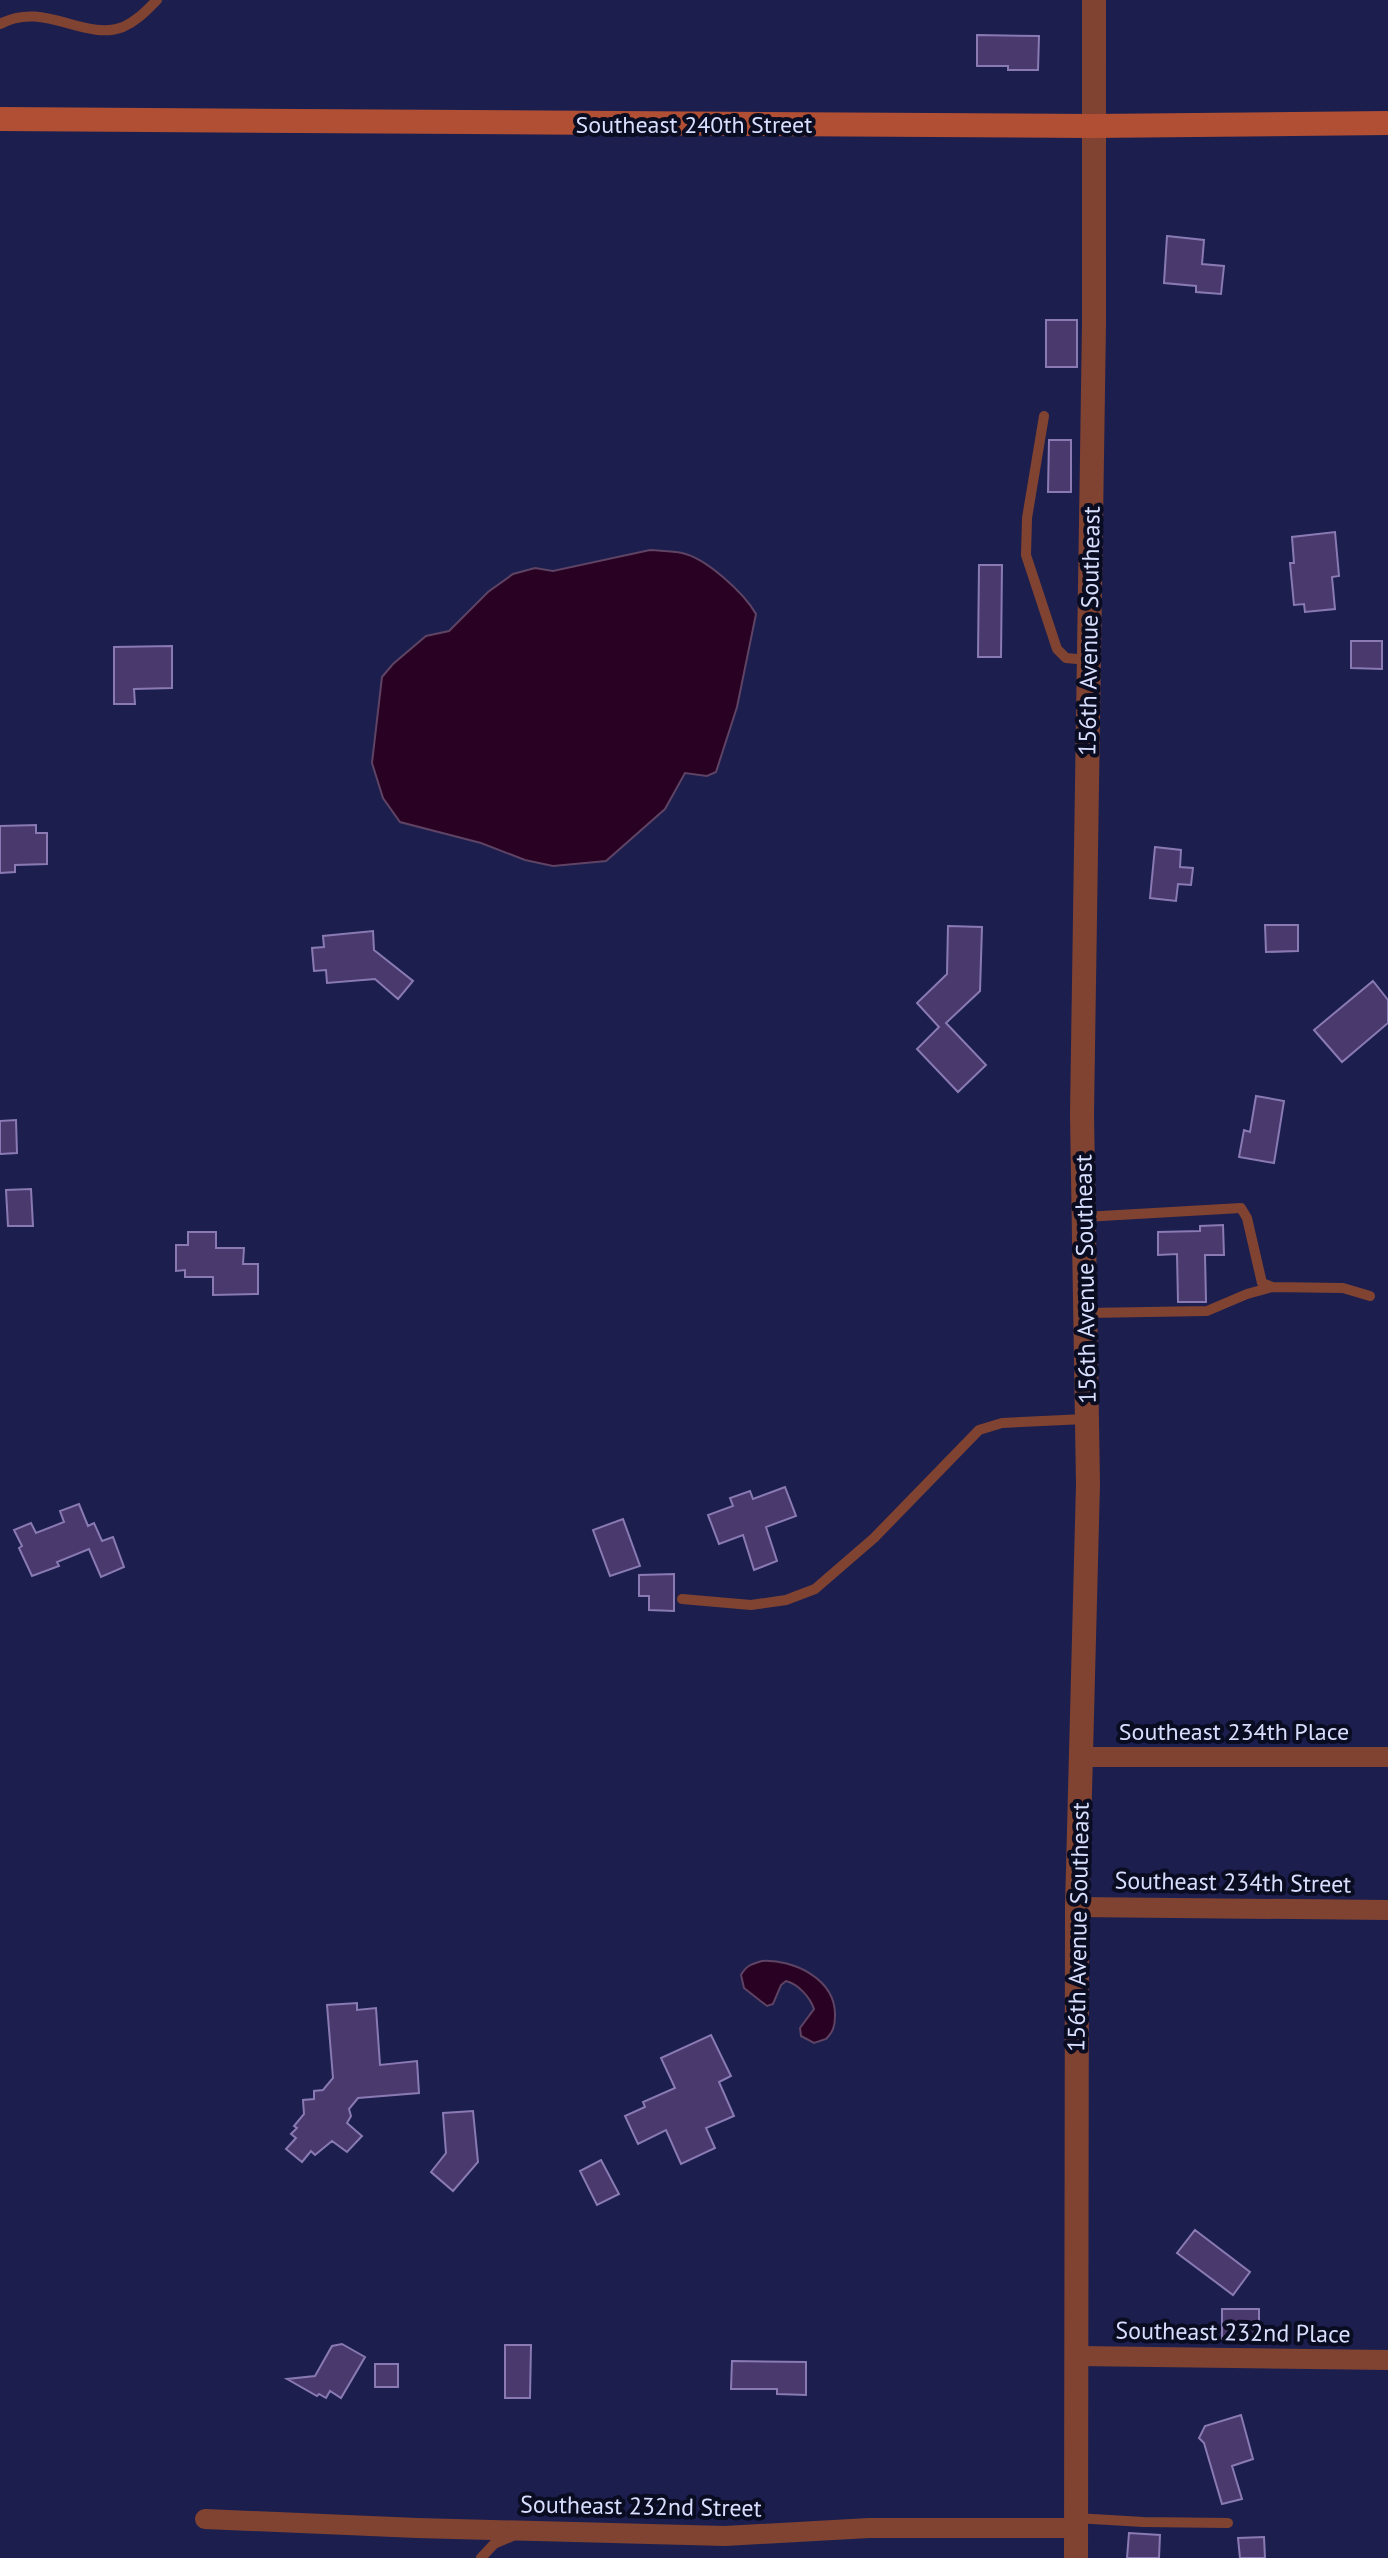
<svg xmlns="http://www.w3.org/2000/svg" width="1388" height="2558" font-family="'PT Sans',sans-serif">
<rect width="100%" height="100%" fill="#1c1f4e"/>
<path fill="#290122" stroke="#5e4364" stroke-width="2" d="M650,550C661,551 672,551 682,553C706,558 744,593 756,614L737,707L716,772L707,776L685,773L665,809L606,861L553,866L525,860L481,843L400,822L383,798L372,763L382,677L393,664L426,636L449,631L488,592L513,574L535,568L553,571Z
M762,1961C793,1959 836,1979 835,2016C835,2026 833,2032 826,2039L814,2043L801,2036L800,2028L814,2009C810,1997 798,1984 786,1981L781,1985L773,2004L767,2006L744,1988L741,1975C746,1966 751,1964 762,1961Z"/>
<path fill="#49396d" stroke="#897ab3" stroke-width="2" d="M977,35L1039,36L1038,70H1008V66H977Z
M1167,236L1204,240L1202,264L1224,266L1221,294L1196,292V286L1164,283Z
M1046,320H1077V367H1046Z
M1049,440H1071V492H1048Z
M1335,532L1339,576L1332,577L1335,609L1305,612L1304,604L1294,605L1290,563H1294L1292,537Z
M979,565H1002L1001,657H978Z
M1351,641H1382V669L1351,668Z
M172,646V688L134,689L135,704H114V647Z
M36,825V833H47V864L15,865V872L0,873V826Z
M1155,847L1181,850L1180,867L1193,868L1191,885L1178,884L1176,901L1150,898Z
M1265,925H1298V951L1266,952Z
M948,926L982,927L980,991L946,1023L986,1065L958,1092L917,1049L939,1027L917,1003L947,974Z
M373,931L374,950L413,981L398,999L375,979L327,983L326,970L314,971L312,948L324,947L323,936Z
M1373,981L1388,1000V1023L1342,1062L1314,1030Z
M1256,1096L1284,1101L1274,1163L1239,1157L1244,1130L1250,1132Z
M16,1120L17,1153L0,1154V1121Z
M31,1189L33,1226H8L6,1190Z
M1223,1225L1224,1255H1205L1206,1302H1178L1177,1254L1158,1255V1232L1200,1231V1226Z
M188,1232H216V1248H244L243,1264H258V1294L213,1295V1277H185V1270L176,1271V1245H188Z
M785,1487L796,1516L766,1527L777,1561L754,1570L743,1535L719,1544L708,1515L733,1506L730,1498L750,1491L753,1499Z
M79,1504L88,1526L94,1523L102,1541L113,1537L124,1567L101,1577L89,1549L57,1562L59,1566L32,1576L19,1548L22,1546L14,1530L31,1523L36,1533L64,1522L60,1511Z
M623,1519L640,1566L610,1576L593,1530Z
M674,1574V1611L649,1610V1596H639V1575Z
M357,2003V2010L376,2008L380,2065L417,2061L419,2093L358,2098L349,2109L351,2116L347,2123L362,2136L347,2152L332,2141L315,2155L311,2151L302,2162L286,2149L296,2138L291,2134L297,2128L294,2126L304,2114L303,2100L314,2099V2091L323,2090L333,2078L327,2005Z
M711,2035L731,2076L719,2082L734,2116L706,2128L715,2148L681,2164L666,2130L638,2144L625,2116L645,2107L643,2102L675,2088L661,2058Z
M473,2111L478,2162L453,2191L431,2172L446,2153L443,2113Z
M601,2160L619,2194L597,2205L580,2171Z
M1195,2230L1250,2272L1233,2295L1177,2253Z
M1222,2309H1259V2339H1222Z
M342,2344L365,2357L341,2398L330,2391L326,2398L319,2394L317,2396L287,2379L315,2376L332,2346Z
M505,2345H531L530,2398H505Z
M732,2361L806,2362V2395L777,2394V2389H731Z
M375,2364H398V2387H375Z
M1241,2415L1253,2459L1232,2466L1242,2499L1222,2504L1204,2443L1199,2438L1205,2426Z
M1129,2533L1160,2535L1159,2558H1127Z
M1264,2537L1265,2558H1240L1238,2538Z"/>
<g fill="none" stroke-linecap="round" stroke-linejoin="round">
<path stroke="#804332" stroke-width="10" d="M0,24C44,0 84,42 123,27C137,21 147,10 157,0
M1044,416L1027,518L1026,555L1057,649L1066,658L1088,660
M1084,1217L1241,1208L1247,1218L1262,1283L1272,1287L1343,1288L1370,1296
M1086,1313L1207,1311L1247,1294L1272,1287
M682,1599L751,1605L786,1600L815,1589L874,1538L979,1430L1002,1423L1085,1419
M1076,2518L1143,2522L1228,2523
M481,2558L494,2544L515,2535"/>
<path stroke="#804332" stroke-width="20" d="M1080,1757H1388
M1077,1907L1388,1910
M1077,2356L1388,2360
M205,2519L417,2528L725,2536L869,2528H1076"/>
<path stroke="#804332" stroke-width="24" d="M1076,2558L1077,1907L1088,1484L1082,1114L1094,324V0"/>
<path stroke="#b14f34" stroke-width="24" d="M0,119L1092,126L1388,123"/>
</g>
<g text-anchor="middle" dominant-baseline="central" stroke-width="8" stroke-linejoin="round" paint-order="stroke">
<g font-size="24" fill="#d8defd" stroke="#0a0c21">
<text x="694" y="124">Southeast 240th Street</text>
<text transform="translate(1089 631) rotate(-89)">156th Avenue Southeast</text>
<text transform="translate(1085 1279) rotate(-91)">156th Avenue Southeast</text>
<text x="1234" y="1731">Southeast 234th Place</text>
<text transform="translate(1233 1882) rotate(1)">Southeast 234th Street</text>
<text transform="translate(1078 1927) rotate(-89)">156th Avenue Southeast</text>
<text transform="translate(1233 2332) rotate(1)">Southeast 232nd Place</text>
<text transform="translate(641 2506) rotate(1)">Southeast 232nd Street</text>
</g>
</g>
</svg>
